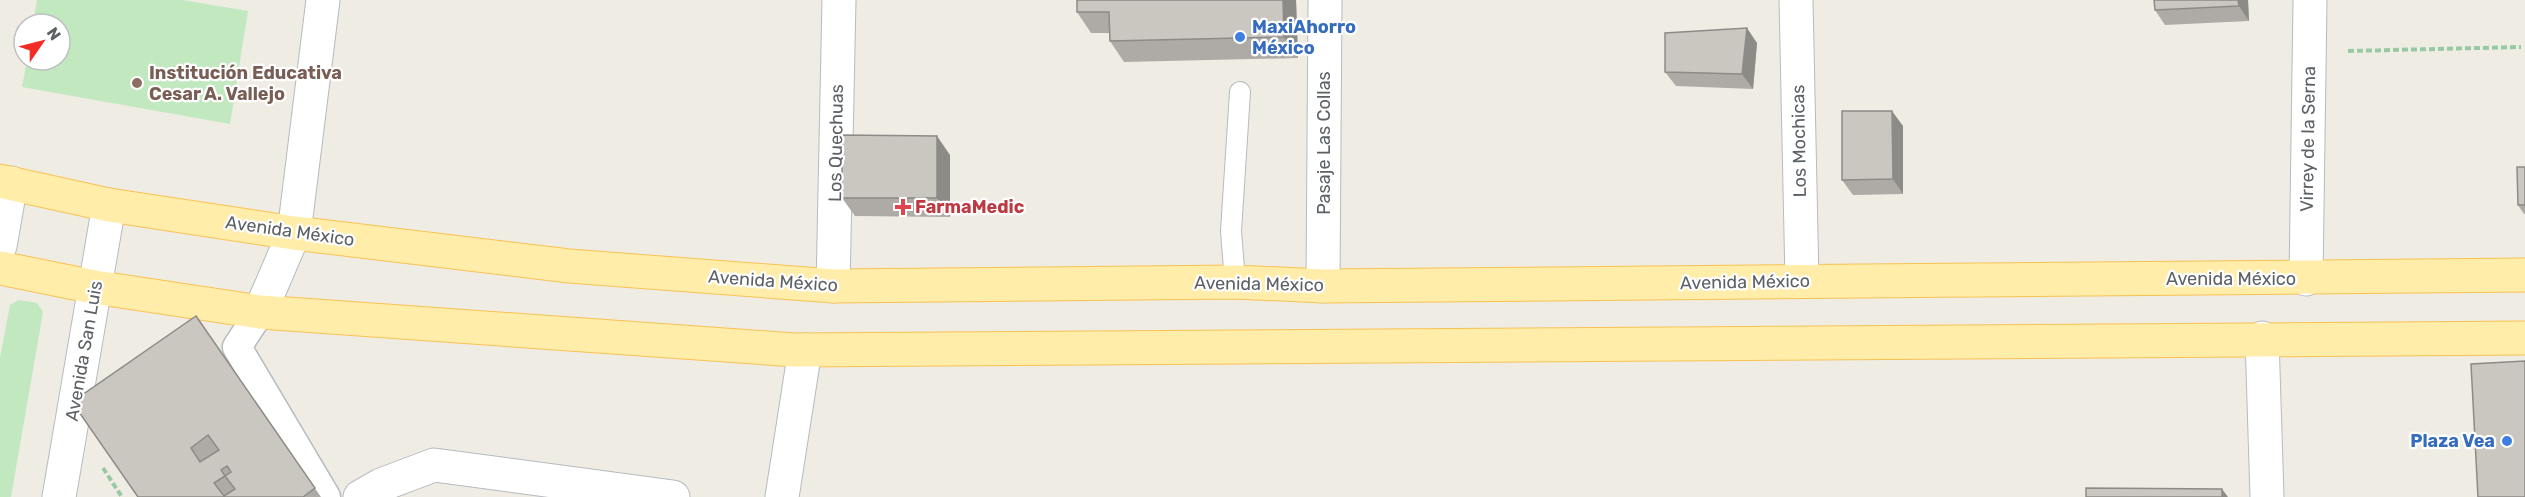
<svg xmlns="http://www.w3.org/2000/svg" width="2525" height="497" font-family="Rubik,sans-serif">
<rect width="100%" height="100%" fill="#efece4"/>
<path fill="#c1e8bf" d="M37,0H183L248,11L230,124L22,87L27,60H60V24H33Z
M19,300L37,303L43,312L11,497H0V358L10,305Z"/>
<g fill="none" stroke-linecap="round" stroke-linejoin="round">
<defs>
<path id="service" d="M1235,282L1231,231L1240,92"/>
<path id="pedestrian" d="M260,312L237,347L326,497"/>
<path id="minor" d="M1796,0L1802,281
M2306,279L2310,0
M833,286L839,0
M1323,286L1325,0
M260,312L294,233L323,0
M2262,338L2267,497
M360,497L381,485L434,465L673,497
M782,497L805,350"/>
<path id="secondary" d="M0,246L11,183
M59,497L109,205"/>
<path id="primary" d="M0,181L109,205L294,233L569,266L833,286L1235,282L1323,286L2525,275
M0,268L94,287L260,312L795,350L2525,338"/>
</defs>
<use href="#service" stroke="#b7babf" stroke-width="22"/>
<use href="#pedestrian" stroke="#b7babf" stroke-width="31"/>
<use href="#minor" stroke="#b7babf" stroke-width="35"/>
<use href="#secondary" stroke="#b7bbc1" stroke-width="35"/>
<use href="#primary" stroke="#f9c253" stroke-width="35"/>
<path stroke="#97caa3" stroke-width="4" stroke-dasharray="6 3" stroke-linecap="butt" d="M2348,51L2521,47
M103,468L122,497"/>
<use href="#service" stroke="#fff" stroke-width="20"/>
<use href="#pedestrian" stroke="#fff" stroke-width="28"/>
<use href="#minor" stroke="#fff" stroke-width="33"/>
<use href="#secondary" stroke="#fff" stroke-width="33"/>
<use href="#primary" stroke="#ffeda9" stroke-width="33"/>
</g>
<path fill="#aeaba6" d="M1296,0L1298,58L1124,62L1110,41L1109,33H1091L1077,12Z
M2154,0H2248L2249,21L2165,25L2155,10Z
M1757,43L1753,89L1676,86L1665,72Z
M1903,126V194L1853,195L1842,180Z
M950,155V217L855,216L842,198Z
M2525,167V214H2524L2518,205Z
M196,316L321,497H138Z"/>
<path fill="#8d8b87" d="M1283,0H1296L1298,58L1284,37Z
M2238,0H2248L2249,21L2239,6Z
M1747,28L1757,43L1753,89L1742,74Z
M1892,111L1903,126V194L1893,179Z
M937,136L950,155V217L937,198Z
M2222,489L2228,497H2222Z"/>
<path fill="#cac7c1" stroke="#8d8b87" stroke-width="1.5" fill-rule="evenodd" d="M1077,0H1283L1284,37L1110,41L1109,12H1077Z
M2154,0H2238L2239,6L2155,10Z
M1747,28L1742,74L1665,72V33Z
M1842,111H1892L1893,179L1842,180Z
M842,135L937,136V198H842Z
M2517,167H2525V205H2518Z
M196,316L315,488L303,497H138L72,402ZM208,435L219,450L200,462L191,448ZM227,466L231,472L225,476L235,489L224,496L214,483L225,476L221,470Z
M2525,361V497H2478L2471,364Z
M2086,488L2222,489V497H2086Z"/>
<g fill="#3f7fe0" stroke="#fff" stroke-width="2">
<circle cx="1240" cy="37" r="6"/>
<circle cx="2507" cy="441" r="6"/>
</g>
<circle fill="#8d6e63" stroke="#fff" stroke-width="2" cx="137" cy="83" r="6"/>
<path fill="#e0444e" stroke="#fff" stroke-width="2" d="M900 198h6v6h6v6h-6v6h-6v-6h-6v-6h6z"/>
<g text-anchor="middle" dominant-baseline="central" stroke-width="4.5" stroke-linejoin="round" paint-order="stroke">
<g font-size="18" font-weight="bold" fill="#366cbe" stroke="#fff" text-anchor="start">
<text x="1252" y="27">MaxiAhorro<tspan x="1252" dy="21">México</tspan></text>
<text x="2495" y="441" text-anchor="end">Plaza Vea</text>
</g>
<g font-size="18" font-weight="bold" fill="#785e54" stroke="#fff" text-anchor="start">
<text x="149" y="73">Institución Educativa<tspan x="149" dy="21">Cesar A. Vallejo</tspan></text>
</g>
<g font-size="18" fill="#5c6165" stroke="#fff">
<text transform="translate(2308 139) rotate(-89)">Virrey de la Serna</text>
<text transform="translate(1799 141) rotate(-91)">Los Mochicas</text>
<text transform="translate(836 143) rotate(-89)">Los Quechuas</text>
<text transform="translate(1324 143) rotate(-90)">Pasaje Las Collas</text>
<text transform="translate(290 231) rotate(8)">Avenida México</text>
<text x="2231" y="279">Avenida México</text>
<text transform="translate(773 281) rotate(4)">Avenida México</text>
<text transform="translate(1745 282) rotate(-1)">Avenida México</text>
<text transform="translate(1259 284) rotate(1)">Avenida México</text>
<text transform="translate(84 351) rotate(-80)">Avenida San Luis</text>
</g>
<g font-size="18" font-weight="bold" fill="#be3a42" stroke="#fff" text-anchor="start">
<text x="915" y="207">FarmaMedic</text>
</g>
</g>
<g transform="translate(42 42) rotate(55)"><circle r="28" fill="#ffffff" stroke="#bec0c1" stroke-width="1.5"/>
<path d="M0-4.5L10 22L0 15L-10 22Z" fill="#f32c26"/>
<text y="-9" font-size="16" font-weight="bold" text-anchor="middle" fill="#5c6165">N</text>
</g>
</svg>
